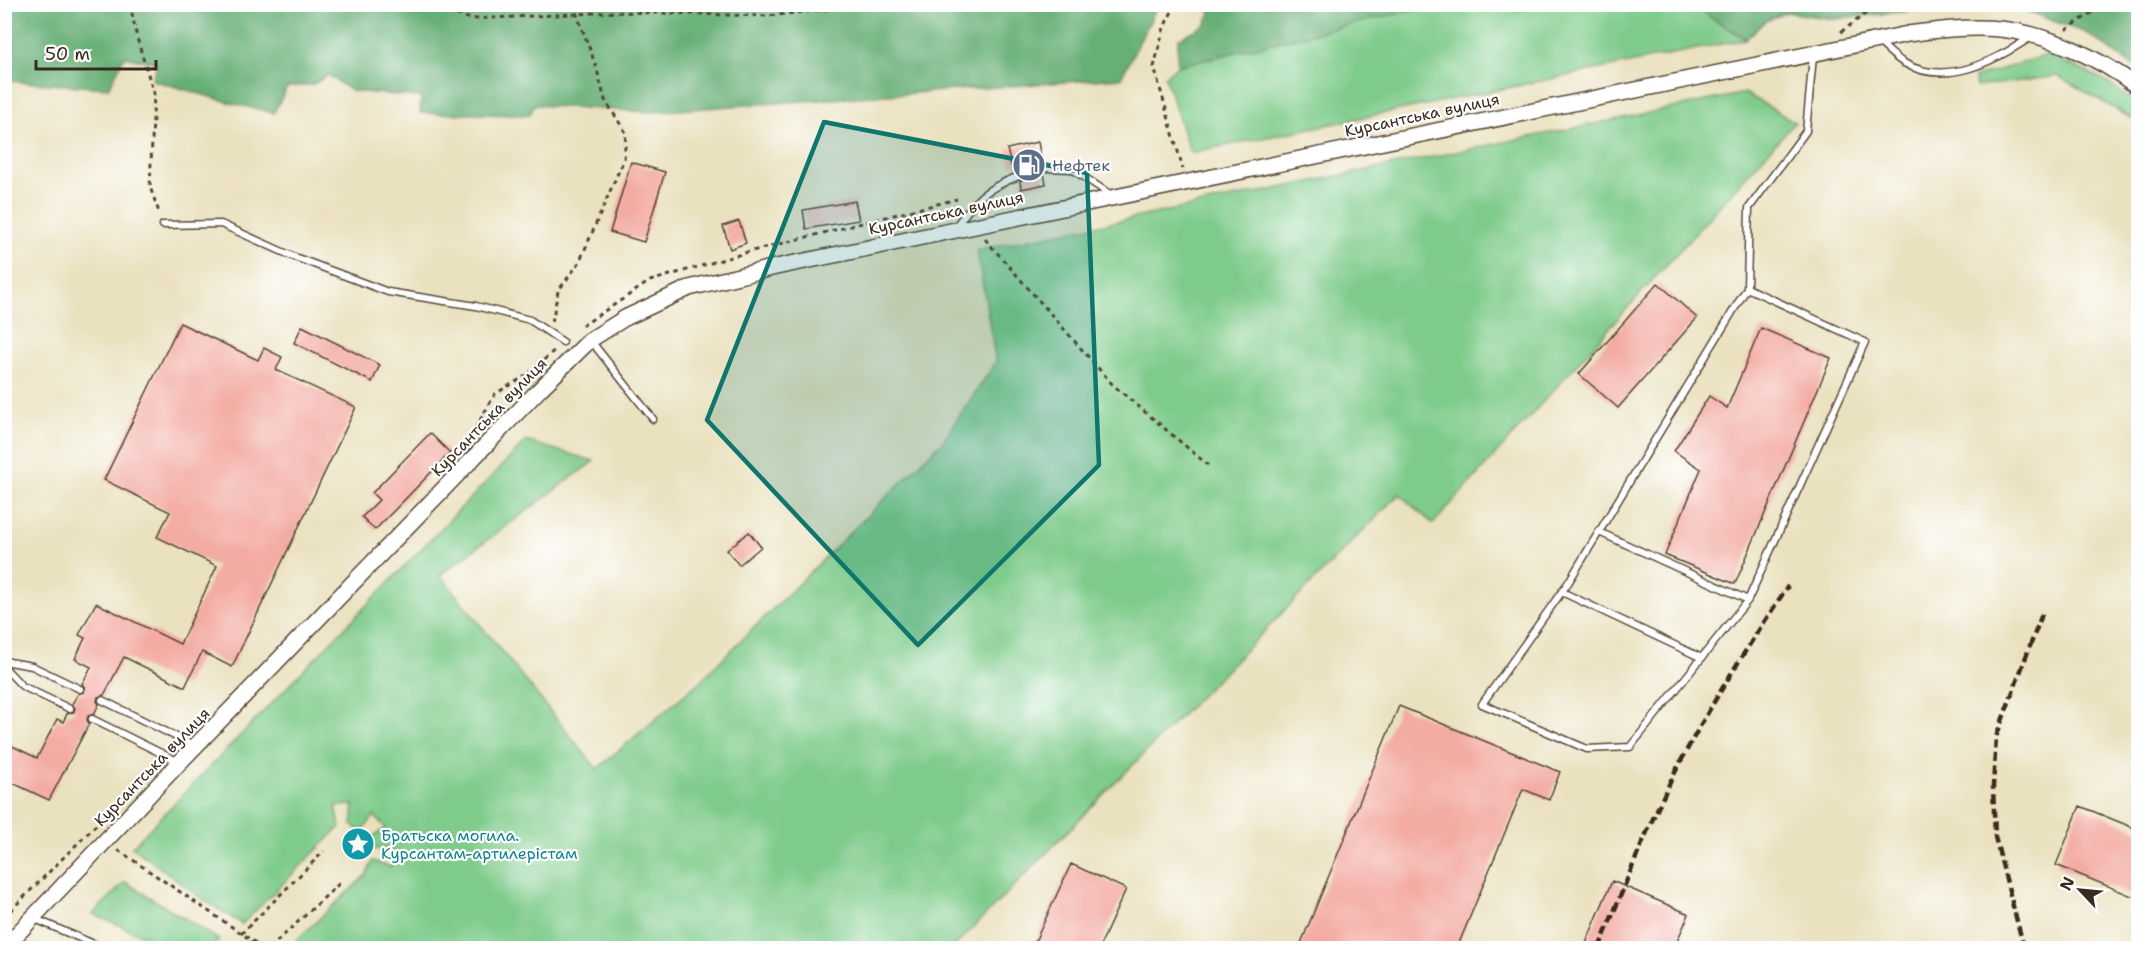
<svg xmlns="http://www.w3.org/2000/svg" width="2143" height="953" font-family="'Shantell Sans',sans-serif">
<rect width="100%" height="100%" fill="#fff"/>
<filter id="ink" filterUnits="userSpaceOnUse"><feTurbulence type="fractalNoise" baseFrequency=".0167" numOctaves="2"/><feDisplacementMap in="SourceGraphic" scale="12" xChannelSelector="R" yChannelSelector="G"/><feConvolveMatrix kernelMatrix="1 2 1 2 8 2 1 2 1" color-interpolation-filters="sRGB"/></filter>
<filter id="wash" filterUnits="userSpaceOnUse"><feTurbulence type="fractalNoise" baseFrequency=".008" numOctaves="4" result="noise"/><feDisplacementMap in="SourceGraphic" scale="24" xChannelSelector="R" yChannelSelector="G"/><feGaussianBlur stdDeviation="1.35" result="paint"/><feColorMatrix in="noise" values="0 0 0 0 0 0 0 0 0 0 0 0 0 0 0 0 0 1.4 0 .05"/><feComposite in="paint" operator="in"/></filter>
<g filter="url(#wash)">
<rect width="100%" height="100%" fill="#eae1bf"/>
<path fill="#7ecb8a" stroke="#5c7a54" stroke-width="1.5" d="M1428,5H1688L1703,12L1746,39L1190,153L1165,76L1177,66L1428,6Z
M2048,55L2102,79L2138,104V122L2058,76L1976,87L1975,77Z
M1745,93L1795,122L1433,524L1399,494L953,948H288L366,875L373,861L391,867L393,850L373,849L369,839L386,828L374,816L362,832L352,825L354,805L336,806L340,827L242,924L204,900L132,847L526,441L594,461L440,575L597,769L698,683L943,441L996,362L977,250Z
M125,882L219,940L212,948H172L93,914Z"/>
<path fill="#66af76" stroke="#506c4a" stroke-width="1.5" d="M4,5L5,4L1158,5L1121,78L651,112L534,105L530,115L420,113L421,97L351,91L328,75L312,85L287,87L274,113L235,104L152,80L157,63L124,57L109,88L5,81Z
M1206,5L1428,4V6L1177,66L1178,39L1205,25L1210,14Z
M1688,5H1968L1834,19L1786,12L1764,22L1746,39L1703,12Z
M2010,5H2138V69L2086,33Z"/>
<g id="blocks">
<path fill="#f3aba3" d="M1038,142L1042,163L1038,168L1040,172L1044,173L1046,184L1021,189L1020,181L1023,179L1024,175L1018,171L1016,164L1011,166L1007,149Z
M631,162L665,172L644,242L610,232Z
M855,201L859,220L806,229L803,210Z
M739,221L746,243L730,249L723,226Z
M1658,283L1697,318L1618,408L1579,374Z
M180,323L258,360L264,348L282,357L276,370L356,407L232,667L202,652L185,687L124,657L104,695L98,697L97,701L99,704L94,714L88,716L87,720L89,724L49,800L4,779V742L37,758L57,719L63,722L67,714L74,712L75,708L72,704L78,694L84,692L85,688L82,684L91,667L75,659L85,638L79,635L96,603L180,644L217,566L157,537L170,512L104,480Z
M302,326L380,365L372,382L294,343Z
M1761,328L1831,358L1735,584L1665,555L1701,469L1674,451L1709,396L1727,408Z
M430,433L450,453L375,530L362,517L379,500L372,493Z
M749,532L761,547L739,565L727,550Z
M1399,706L1560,772L1549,800L1523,789L1457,948H1299Z
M2080,806L2139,830V899L2056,865Z
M1071,864L1126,889L1099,948H1032Z
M1612,881L1689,914L1674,948H1584Z"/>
</g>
</g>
<g filter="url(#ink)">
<use href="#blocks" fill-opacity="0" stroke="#554536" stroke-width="1.5"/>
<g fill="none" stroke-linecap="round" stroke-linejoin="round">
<defs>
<path id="service" d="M1879,42C1887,49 1895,58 1904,63C1946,87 1995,61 2031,37
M1043,168L1072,169L1111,195
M163,225L221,224L292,256L388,292L476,306L530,320L563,342
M955,227C978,197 983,190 1019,176
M591,341L653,419
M1599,532L1748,600L1865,342L1747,288
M1562,592L1702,658
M1748,600L1630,747L1587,749L1482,704L1568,583L1747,288L1749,208L1806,131L1813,56
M4,661L32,666L80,689
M4,667L22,686L70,709
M102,700L195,746
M92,719L179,762
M33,918L103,948"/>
<path id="tertiary" d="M4,948L180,762L539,390L590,340L625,318L689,288L776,267L1908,34C1938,30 1969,26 2000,29C2049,34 2099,58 2138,87"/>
</defs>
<use href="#service" stroke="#554536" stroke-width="9"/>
<use href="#tertiary" stroke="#554536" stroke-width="18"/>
<path stroke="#554536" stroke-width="3" stroke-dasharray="4.5 4.5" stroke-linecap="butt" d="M130,4L137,38L154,94L150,187L160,215
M422,4L471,19L617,12L767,16L879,4
M1176,4L1164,27L1154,67L1183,169
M2066,30L2105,4
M1841,32L1869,11L1874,4
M985,239L1113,385L1208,465
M552,322L558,291L579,263L624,159L626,133L605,100L596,66L573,4
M582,326L650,281L748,252L957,199
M471,436L495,394L527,375L557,348
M118,850L263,948
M4,917L115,806
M241,934L324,851
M244,948L251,941
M270,948L342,881"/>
<use href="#service" stroke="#fff" stroke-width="6"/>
<use href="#tertiary" stroke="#fff" stroke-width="15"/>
<path stroke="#3b2a1e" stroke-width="4.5" stroke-dasharray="9 4.5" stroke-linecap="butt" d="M1599,948C1625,886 1649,821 1681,761C1713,700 1750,643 1788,586
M2024,948L1995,837L1993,786L1996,737L2042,614"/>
</g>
</g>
<path fill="#0f766e" fill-opacity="0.2" stroke="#0f766e" stroke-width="4.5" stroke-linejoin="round" d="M824,122L1087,173L1099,465L918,645L707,420Z"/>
<defs>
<symbol id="fuel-disc" viewBox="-11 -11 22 22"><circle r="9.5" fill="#5c6f8a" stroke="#fff"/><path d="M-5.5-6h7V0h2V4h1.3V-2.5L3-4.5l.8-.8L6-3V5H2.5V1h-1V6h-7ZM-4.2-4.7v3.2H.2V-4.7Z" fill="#fff"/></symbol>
<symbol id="sight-disc" viewBox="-11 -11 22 22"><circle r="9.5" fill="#0f9aa8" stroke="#fff"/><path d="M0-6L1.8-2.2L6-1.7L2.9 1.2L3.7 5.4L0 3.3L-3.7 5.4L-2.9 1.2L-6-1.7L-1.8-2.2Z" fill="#fff"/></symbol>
</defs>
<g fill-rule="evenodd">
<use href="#fuel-disc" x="1010" y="146" width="38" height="38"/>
<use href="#sight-disc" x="339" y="825" width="38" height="38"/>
</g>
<g text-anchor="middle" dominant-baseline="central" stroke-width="4.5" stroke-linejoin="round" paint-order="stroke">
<g font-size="16" fill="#3b2a1e" stroke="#fff">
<text transform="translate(1422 115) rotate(-12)">Курсантська вулиця</text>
<text transform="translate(946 213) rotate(-12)">Курсантська вулиця</text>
<text transform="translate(489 417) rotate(-46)">Курсантська вулиця</text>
<text transform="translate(152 767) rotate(-46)">Курсантська вулиця</text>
</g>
<g font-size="16" fill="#4e5e75" stroke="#fff" text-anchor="start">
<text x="1052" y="165">Нефтек</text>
</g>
<g font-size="16" fill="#0d838f" stroke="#fff" text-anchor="start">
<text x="381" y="835">Братьска могила.<tspan x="381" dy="18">Курсантам-артилерістам</tspan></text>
</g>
</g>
<rect width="2143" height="953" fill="none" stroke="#fff" stroke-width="24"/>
<g transform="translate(2080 890) rotate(296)" stroke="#ffffff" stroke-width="4.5" paint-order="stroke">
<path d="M0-4.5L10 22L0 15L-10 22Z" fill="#3b2a1e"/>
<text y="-9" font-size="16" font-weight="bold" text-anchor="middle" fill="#3b2a1e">N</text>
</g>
<path d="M36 60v9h120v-9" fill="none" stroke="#3b2a1e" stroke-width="3"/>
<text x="45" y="60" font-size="18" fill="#3b2a1e" stroke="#ffffff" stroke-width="4.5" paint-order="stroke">50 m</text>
</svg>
